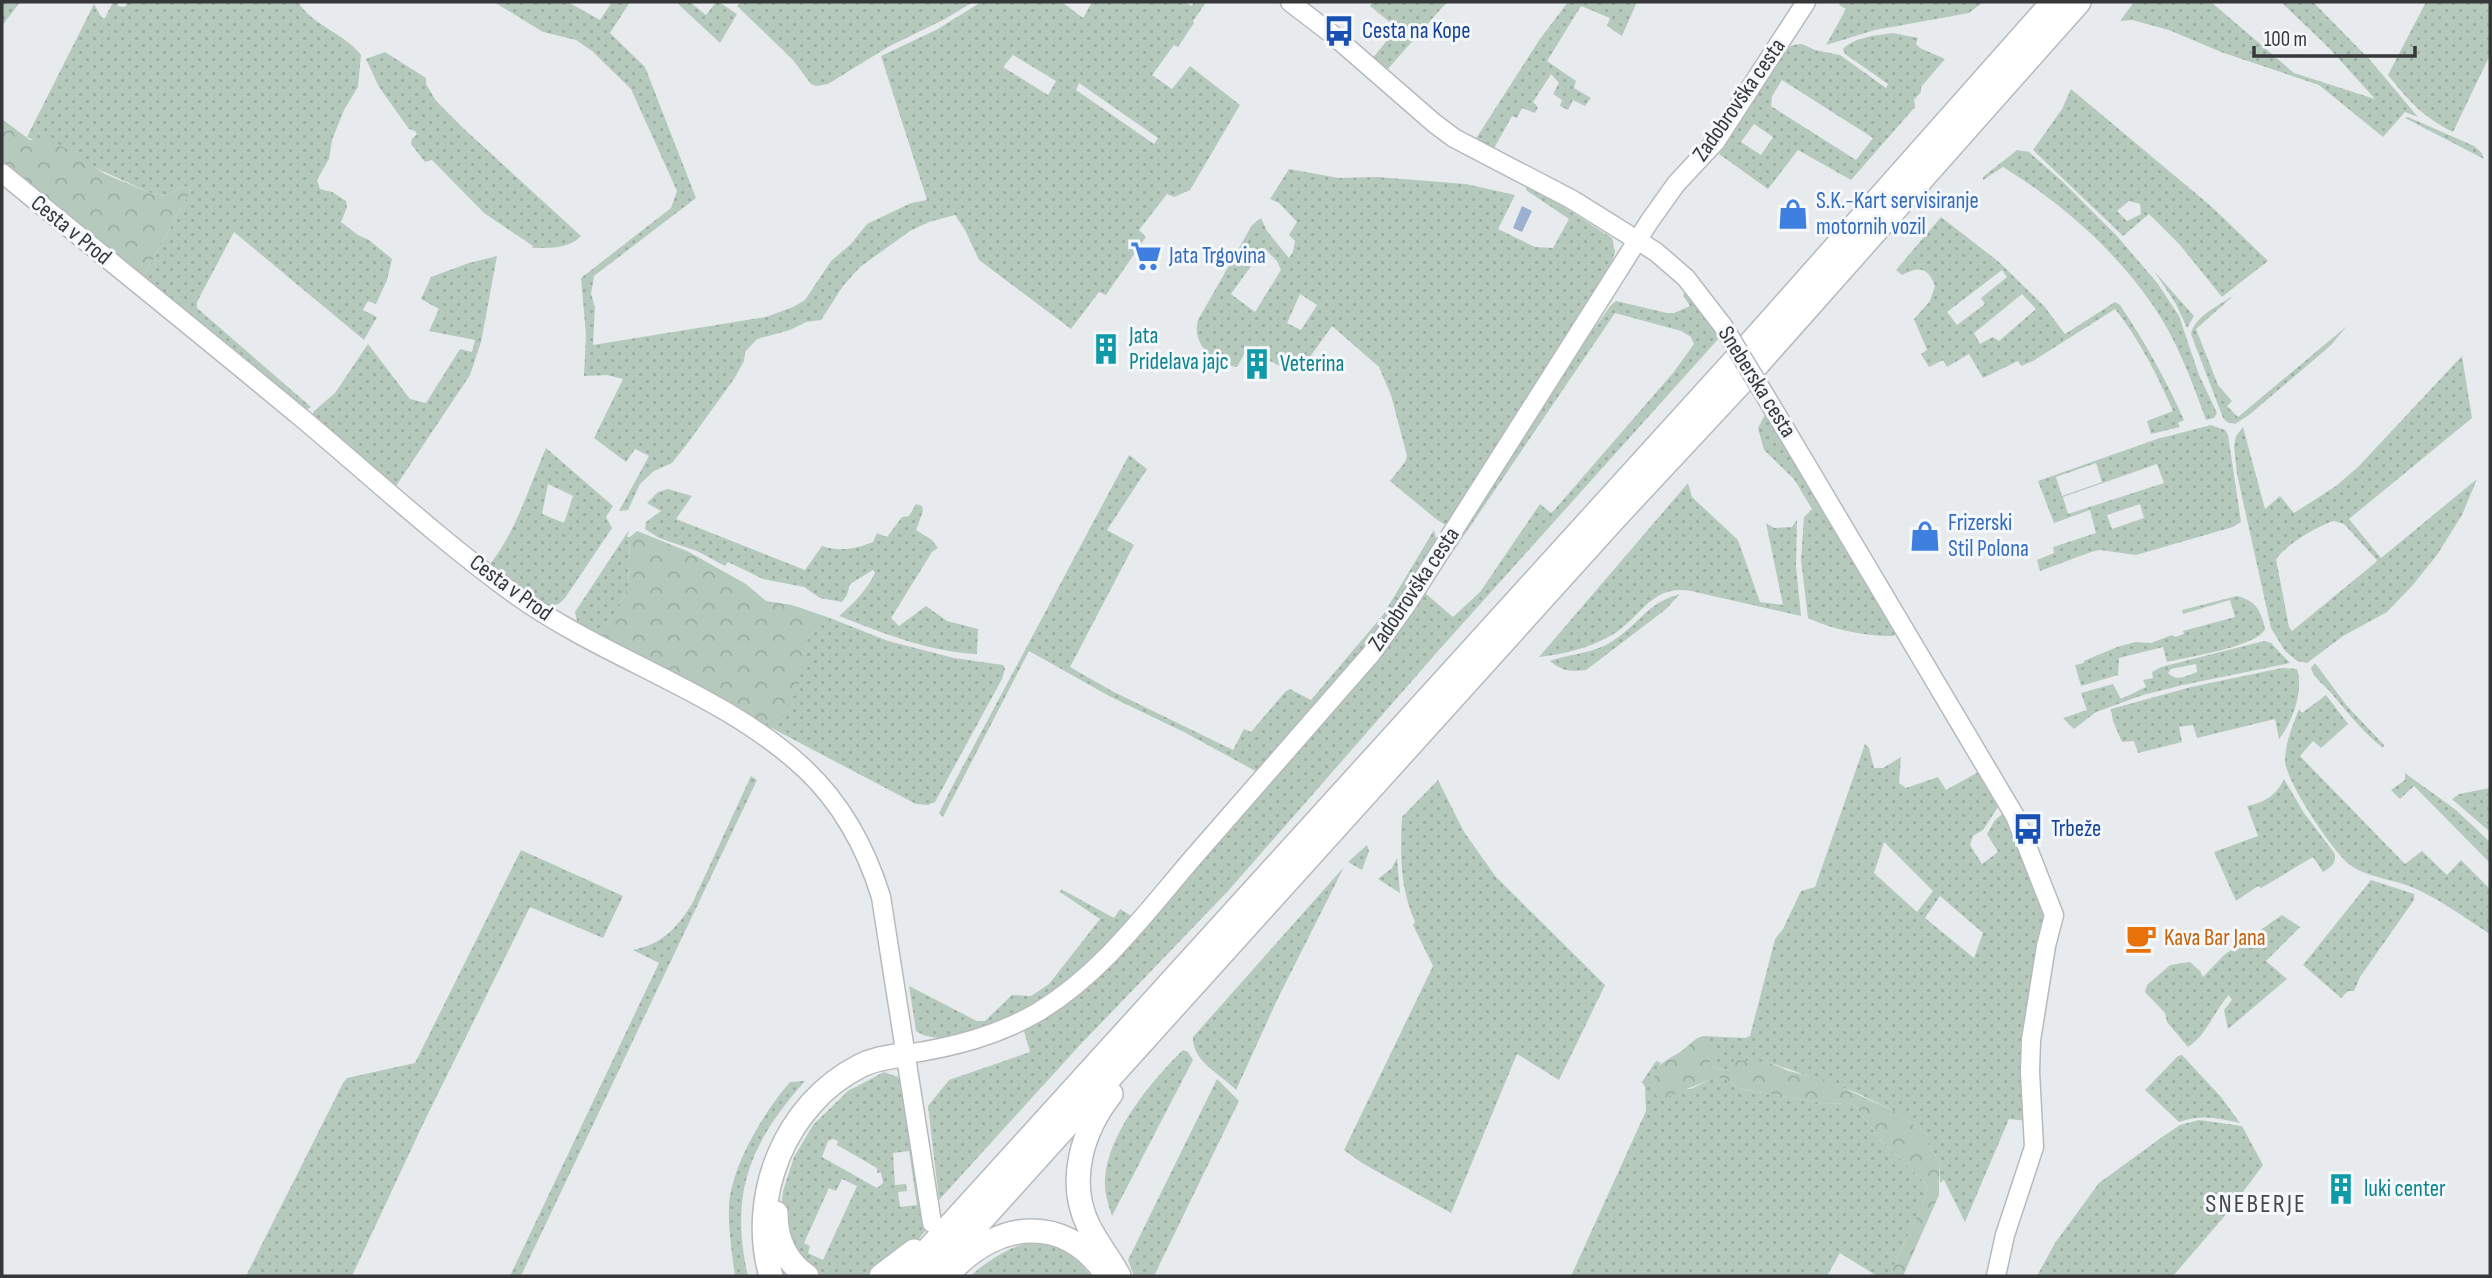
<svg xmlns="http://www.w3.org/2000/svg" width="2492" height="1278" font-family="'Sofia Sans Condensed',sans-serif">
<defs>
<pattern id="grass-dots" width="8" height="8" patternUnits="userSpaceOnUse" patternTransform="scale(1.75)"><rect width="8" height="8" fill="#b5cabc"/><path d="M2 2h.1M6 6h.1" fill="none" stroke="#9caea2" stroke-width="1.8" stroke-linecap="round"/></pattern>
<pattern id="forest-crowns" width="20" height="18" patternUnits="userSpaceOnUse" patternTransform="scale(1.75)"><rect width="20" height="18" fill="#b5cabc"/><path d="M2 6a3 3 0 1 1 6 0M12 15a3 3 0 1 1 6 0" fill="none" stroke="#9caea2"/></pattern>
</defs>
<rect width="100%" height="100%" fill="#e7ebee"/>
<path fill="url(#grass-dots)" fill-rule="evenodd" d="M2,2H20L2,26Z
M113,2H117L118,6L125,7L127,2H298C313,26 343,32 361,55L358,87L344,110L332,140L329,159L317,180L320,189L332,192L346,201L347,207L341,222L358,235L369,240L392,259L387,280L376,304L368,301L363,310L377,317L364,340L234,232L197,302V308L311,407L304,411L134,275L145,274L191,190L185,186L165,196L153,194L27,137L94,4L102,18H105Z
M494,2H568L600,20L612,2H630L610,33L645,67L696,198L594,276L591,294L595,307L593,345L766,317L793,307L805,300L831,261L851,244L867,224L911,203L927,200L881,56L938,29L981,2H1062L1083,18L1092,2H1184L1192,6L1194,2H1203L1205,4L1193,21L1194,23L1178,47L1174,45L1152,75L1172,89L1190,66L1240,105L1190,190L1174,197L1167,194L1139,230L1146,237L1106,295L1099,292L1071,329L979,260L965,230L955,215L929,222L910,231L860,267L843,286L821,320L806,322L790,330L757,339L745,352L744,361L734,379L687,444L672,463L654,471L640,484L628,510L619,511L649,456L635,449L626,462L594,438L623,379L607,375L584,376L586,335L581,278L671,208L677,191L631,89L592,51L576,40L543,32ZM1013,55L1056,81L1048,95L1003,67ZM1079,83L1158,138L1154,144L1076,90Z
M676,2H690L706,15L716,2H719L737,14L720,43Z
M740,2H973L945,19L888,47L828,84L816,86L811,84L793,60L737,6Z
M1373,2H1447L1386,71L1372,59L1397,28L1370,6Z
M1568,2H1637L1622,36L1607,26L1610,18L1581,6L1547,61L1576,81L1574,88L1591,98L1585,106L1573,100L1568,110L1560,106L1562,100L1553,94L1559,83L1551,74L1533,102L1538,107L1535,113L1522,108L1517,118L1512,116L1493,150L1475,140L1540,39Z
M1841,2H1983L1969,13L1875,30L1826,45L1846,9L1839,5Z
M2134,2H2211L2294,73L2375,99L2330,49L2281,2H2313L2370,60L2418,117L2405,112L2383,137L2319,85L2221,52L2169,30L2132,20L2120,21Z
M2426,2H2490V55L2453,132C2423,117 2409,101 2388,75Z
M1893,33L1918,38L1916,44L1920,48L1945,59L1921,87V92L1914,100L1915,107L1851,180L1798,150L1768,189L1719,154L1788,48L1793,45L1802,44L1815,50L1840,55L1886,88L1888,84L1845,54L1843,49C1855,37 1877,35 1893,33ZM1782,80L1873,138L1856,160L1771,106L1772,96ZM1754,124L1773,137L1761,155L1741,142Z
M385,52L426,78V84L436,101L462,127L581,236C569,249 549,248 532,248L533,246L484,213L432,160L425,162L411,144L412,139L417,134L415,131L409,129L379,87L366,59Z
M2071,89L2212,207L2268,261L2222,297L2180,245L2149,214L2123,236L2033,150L2062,109ZM2129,201L2140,204L2141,214L2127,221L2117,211Z
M2408,117L2474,146L2481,152L2484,159L2405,118Z
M2017,150L2029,152L2062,181L2117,236L2158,284L2179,316L2199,375L2217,413L2214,418L2206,420C2192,381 2176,338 2152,304C2113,248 2060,202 2003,167L1983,180V177Z
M1289,169L1339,178L1377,177L1466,184L1515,195L1498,229L1535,247L1553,248L1569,219L1526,190V183L1612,238L1615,252L1612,261L1450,523L1444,524L1436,519L1390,481L1405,462L1407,456L1391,395L1379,367L1332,326L1305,364L1300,362L1293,373L1247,349L1237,367C1214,364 1191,344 1198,320L1252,225L1261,218L1267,231L1289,258L1293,252L1295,241L1289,235L1297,222L1279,203L1270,199ZM1264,248L1277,261L1281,270L1255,312L1231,294ZM1300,294L1317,305L1301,330L1287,323Z
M1941,217L1999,262L2044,306L2065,334L2115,302L2120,305C2145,342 2166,380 2184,420L2178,423L2180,427L2151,434L2147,421L2173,411C2157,375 2140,340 2115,309L2033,361L2021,366L2018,361L1983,378L1969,354L1947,367L1943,360L1929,367L1921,354L1927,350L1914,319L1930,301L1935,286C1928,267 1919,266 1902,275L1896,270ZM2002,270L2007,277L1981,298L1985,304L1957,325L1947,312ZM2022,294L2036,309L1999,341L1993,337L1980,344L1974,333Z
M497,256L481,342L470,375L394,489L311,419L314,411L335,393L368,344L410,399L426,403L460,349L472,352L475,340L429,331L439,309L421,299L431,277L469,263Z
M2154,271L2194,316L2187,328L2176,304Z
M1686,292L1713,324L1720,337L1439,650L1229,890L1079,1046L939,1200L928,1106L949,1080L1030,1052L1023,1028L1120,953L1474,512L1580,348L1611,305L1616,301L1667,313H1674L1690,306L1683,295ZM1615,313L1681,331L1691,337L1694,344L1673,373L1556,508L1551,513L1540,504L1480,592L1453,617L1425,593Z
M2233,296L2196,329L2218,385L2232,401L2227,406L2238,417L2347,326L2330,346L2249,415L2235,424L2227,422L2223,418L2191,334C2194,317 2219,305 2233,296Z
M2462,356L2472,418L2349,519L2381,558L2477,479L2462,515L2437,555L2412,586L2387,612L2343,636L2307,663L2297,661L2285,651L2271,628L2237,474L2234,446L2236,436L2243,427L2265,509L2280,496L2294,513L2336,486L2358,467ZM2333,521L2344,524L2377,560L2376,562L2292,631L2289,627L2276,559C2290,542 2313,529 2333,521Z
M1767,411L1898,631L1893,636C1864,636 1834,630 1808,618L1801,560L1804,517L1812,509L1794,479L1764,450L1758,428Z
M2211,425L2225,430L2228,435L2241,522L2233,527L2136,555L2100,550L2091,552L2040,571L2037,560L2054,553L2053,547L2096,533L2090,510L2054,523L2038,481L2157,439ZM2096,463L2102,482L2062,496L2056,477ZM2157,464L2164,483L2068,514L2063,497ZM2140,504L2144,518L2112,529L2107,515Z
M546,448L613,506L606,517L612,528L565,598C558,606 553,607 543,606L487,568C516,533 528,489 546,448ZM548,484L573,496L564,523L542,514Z
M1129,455L1147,469L1107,530L1134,545L1070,667L1112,691L1233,750L1244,729L1251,732L1285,692L1290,689L1311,700L1383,615L1434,530L1437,543L1387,622L1259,773L1184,732L1111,697L1029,651L943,817L939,813L953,785Z
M1688,483L1692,497L1738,540L1760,602L1783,605L1766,523L1774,528L1792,527L1797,520L1796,566L1801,616L1691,591C1651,584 1641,618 1612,635C1590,648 1564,654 1539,657Z
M668,489L692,496L676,519L805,570L822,546C841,552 855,549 873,542L877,533L887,537L902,517L909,516L916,504L922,506L923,511L916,530L932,540L938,548L932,552L891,618L899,626L926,606L947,621L978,629L977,654C929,652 883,633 839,616C854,603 866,591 875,573L873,570L850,584L847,595L842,602L820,598L804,587L763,579L728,562L725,566L697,551L659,538L645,529L646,522L661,511L647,503L658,492Z
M629,530L627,537H630L628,587L616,614L596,637L578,625L575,612Z
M1680,594L1665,610L1586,670C1570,672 1562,671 1550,661C1572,653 1596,654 1617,638C1640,622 1649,602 1680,594Z
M2237,596C2256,601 2261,610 2265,629C2257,647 2187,657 2167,662L2163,647L2119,658L2118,675L2081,686L2075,665L2084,663V661L2117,647L2135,642L2151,643L2172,635L2175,637L2184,634L2183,631L2235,617L2230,600L2183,614L2182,610Z
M830,618L888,641L954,658L1003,665L1005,669L1002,679L935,802L928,805L916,804L764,724L781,714L803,659L808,637Z
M2264,641L2271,643L2290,663L2183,685L2143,695L2096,712L2074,729L2063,718L2087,710L2081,693L2113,684L2121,699L2146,687L2143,680L2153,678L2152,672L2161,667ZM2196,664L2197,672C2186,676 2177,682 2168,673L2171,669Z
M2315,663L2347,706L2384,745L2383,748C2363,732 2349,714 2332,694C2326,686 2313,678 2311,668Z
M2282,668L2297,669C2304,689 2293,722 2279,739L2275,719L2197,738L2193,725L2179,727L2182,742L2138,753L2134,741L2122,742L2113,721L2111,709L2191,687Z
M2326,695L2348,724L2321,748L2313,741L2300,756L2405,864L2422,851L2447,875L2461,860L2490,889V934C2466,919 2443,901 2416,889C2395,879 2370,879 2350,865C2333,852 2286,782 2285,761C2285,743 2293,725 2299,709L2302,713Z
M1865,744L1869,748L1874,768H1883L1901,757L1899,783L1906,788L1938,777L1946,790L1982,770L1999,804L1998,807L1983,830L1973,836L1970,845L1982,864L1998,852L1987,834L1995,820L2006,811L2044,912L2027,1121L2009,1119L1965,1222L1944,1180L1940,1183L1939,1163L1928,1142V1136L1896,1112L1855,1092L1768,1062L1729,1070L1716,1069L1709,1063L1703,1036L1745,1038L1750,1036L1775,939L1783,929L1801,891L1815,887ZM1884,842L1933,891L1917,912L1874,873ZM1940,896L1983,933L1974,958L1925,918Z
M2405,773L2456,810L2490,842V863L2414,786L2400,799L2391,790L2405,780Z
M751,776L757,780L521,1276H510L659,963L633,950C662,944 676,929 692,904Z
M2284,779L2304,813L2335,854C2336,864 2331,867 2323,872L2313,857L2261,888L2258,886L2236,901L2214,852L2258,836L2247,806C2265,802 2276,796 2284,779Z
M1438,780L1464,832L1496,877L1605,985L1559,1080L1517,1054L1451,1213L1362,1163L1344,1150L1433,966L1413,925L1415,922C1400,888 1400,854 1402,817Z
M2490,788V832L2452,799L2459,794Z
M1367,845L1369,851L1362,870L1348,862Z
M521,850L623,896L603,938L530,907L423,1124L352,1276H246L343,1083L347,1078L415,1063Z
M1397,858L1400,893L1378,879L1392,868Z
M1344,867L1278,998L1236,1090C1221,1074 1192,1062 1193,1037Z
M2371,880L2411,893L2414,894V900L2360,977L2354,991H2348L2341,998L2303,965Z
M1061,889L1114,918L1120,909L1133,917C1088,969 1044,1007 978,1029C957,1036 937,1044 916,1031L909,986L977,1021H985L1012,995L1031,996L1049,984L1100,919L1060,892Z
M2282,915L2300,927L2266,961L2287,979L2228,1029L2224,1010L2232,1000L2229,995C2213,1012 2207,1035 2188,1047L2167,1022L2165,1013L2145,992L2147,985L2170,965L2190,962L2200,971L2203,977L2224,955Z
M1183,1050L1188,1052L1193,1060L1112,1216C1108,1204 1104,1192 1105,1179C1108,1133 1151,1081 1183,1050Z
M2182,1055L2221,1097L2240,1123C2219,1118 2200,1114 2179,1122L2145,1090L2178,1056Z
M1656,1061L1661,1063L1653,1077L1654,1090L1691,1089L1713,1078L1726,1079L1740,1089L1829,1104L1849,1103L1857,1108L1879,1138L1926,1184L1927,1194L1889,1276H1877L1840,1253L1827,1276H1571L1646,1111L1645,1087L1642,1082Z
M884,1072L898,1077L902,1086L925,1231L918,1240L872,1275L817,1276L800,1266L781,1208L783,1191L794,1157L813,1125L848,1091ZM833,1139L838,1141L837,1145L877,1168V1173L881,1172L883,1183L877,1188L822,1157L828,1141ZM909,1151L917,1205L900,1207L898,1192L907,1191L906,1184L895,1185L893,1153ZM842,1179L857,1186L823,1260L808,1253L810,1246L804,1243L829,1188L836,1191Z
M1217,1079L1239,1101L1154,1276H1134L1128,1260Z
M805,1081C750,1143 729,1193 748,1276H735C732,1254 728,1229 729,1206C731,1166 764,1112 790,1082Z
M2199,1120L2242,1126L2263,1165L2229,1211L2173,1276H2037L2055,1243L2099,1183L2165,1135L2180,1125Z
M1032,1242C1060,1246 1074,1254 1091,1276H970C990,1260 1006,1248 1032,1242Z"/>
<path fill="url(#forest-crowns)" d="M2,119L30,140L50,139L105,174L153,194L165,196L185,186L191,190L145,274L134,275L2,166Z
M637,531L687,551L746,584L766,601L792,605L830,618L808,637L797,692L781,714L764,724L596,637L616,613L628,587L630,537Z
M1703,1036L1714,1046L1715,1055L1709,1063L1716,1069L1729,1070L1734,1060L1768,1062L1789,1071L1826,1080L1896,1112L1928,1136V1142L1939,1163V1195L1903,1276H1889L1927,1194L1926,1184L1879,1138L1857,1108L1849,1103L1829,1104L1740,1089L1726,1079L1714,1078L1660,1100C1655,1095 1654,1092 1653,1085C1652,1063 1670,1060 1684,1049C1691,1044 1694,1038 1703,1036Z"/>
<path fill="#9bb1cf" d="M1522,206L1532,211L1522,232L1513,228Z"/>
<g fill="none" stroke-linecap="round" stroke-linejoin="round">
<defs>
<path id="secondary" d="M1290,2L1333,35L1434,123L1454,138L1571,199L1656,252L1686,278L1723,326
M2,173C102,255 203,336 303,419C372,477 439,539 513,593C605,660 721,691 805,769C843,805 866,848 881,897L932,1223
M1784,427L2015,816L2054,915L2046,946L2031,1040L2030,1072L2034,1147L2005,1235L1996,1276
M907,1054C953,1047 997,1036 1038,1012C1101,974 1145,914 1192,859C1252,791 1311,722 1371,654L1407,604L1649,222L1676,184L1716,141L1806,2"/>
<path id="highway" d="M1111,1094C1082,1131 1067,1181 1088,1225C1097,1243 1110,1259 1119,1276
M776,1213C776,1240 785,1261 807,1276
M953,1269C999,1222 1062,1214 1104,1271
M771,1276C748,1197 785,1104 860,1066C875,1058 891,1057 907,1054
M881,1276L914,1251
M904,1276L1755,338L2053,2
M931,1276L1616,517L1741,383L2079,2"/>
</defs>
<use href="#secondary" stroke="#b6babd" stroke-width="21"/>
<use href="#highway" stroke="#b6babd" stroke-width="26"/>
<use href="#secondary" stroke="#fff" stroke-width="18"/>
<use href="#highway" stroke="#fff" stroke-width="23"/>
<defs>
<path id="secondary-bridge" d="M1723,326L1784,427"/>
</defs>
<use href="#secondary-bridge" stroke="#b6babd" stroke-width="21" stroke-linecap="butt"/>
<use href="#secondary-bridge" stroke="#fff" stroke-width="18"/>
</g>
<defs>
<symbol id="bus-bare" viewBox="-9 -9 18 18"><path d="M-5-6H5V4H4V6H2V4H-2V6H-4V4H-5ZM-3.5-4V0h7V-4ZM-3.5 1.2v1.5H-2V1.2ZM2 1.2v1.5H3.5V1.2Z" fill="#1a4fb4" stroke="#f4f8fb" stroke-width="2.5" paint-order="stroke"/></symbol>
<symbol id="shop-bare" viewBox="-9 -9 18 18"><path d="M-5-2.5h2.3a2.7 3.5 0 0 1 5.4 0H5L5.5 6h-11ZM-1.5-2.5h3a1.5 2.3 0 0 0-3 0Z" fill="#3f7fe0" stroke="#f4f8fb" stroke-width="2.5" paint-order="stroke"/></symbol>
<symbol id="supermarket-bare" viewBox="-9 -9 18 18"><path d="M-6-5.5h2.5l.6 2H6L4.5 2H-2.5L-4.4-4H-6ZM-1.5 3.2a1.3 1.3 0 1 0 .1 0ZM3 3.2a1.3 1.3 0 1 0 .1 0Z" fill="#3f7fe0" stroke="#f4f8fb" stroke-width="2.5" paint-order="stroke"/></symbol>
<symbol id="building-bare" viewBox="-9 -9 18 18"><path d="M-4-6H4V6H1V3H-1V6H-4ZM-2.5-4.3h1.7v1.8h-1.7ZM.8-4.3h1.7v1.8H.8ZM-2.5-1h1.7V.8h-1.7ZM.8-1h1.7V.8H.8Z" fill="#0f9aa8" stroke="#f4f8fb" stroke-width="2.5" paint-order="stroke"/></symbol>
<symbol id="cafe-bare" viewBox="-9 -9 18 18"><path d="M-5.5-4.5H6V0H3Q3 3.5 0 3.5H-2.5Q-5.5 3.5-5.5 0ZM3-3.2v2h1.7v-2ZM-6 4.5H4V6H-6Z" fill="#e8710a" stroke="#f4f8fb" stroke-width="2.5" paint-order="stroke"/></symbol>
</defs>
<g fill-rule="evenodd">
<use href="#bus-bare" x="1317" y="9" width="44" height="44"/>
<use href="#shop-bare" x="1771" y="192" width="44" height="44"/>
<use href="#supermarket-bare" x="1124" y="234" width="44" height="44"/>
<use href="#building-bare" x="1084" y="327" width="44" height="44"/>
<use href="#building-bare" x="1235" y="342" width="44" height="44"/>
<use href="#shop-bare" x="1903" y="514" width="44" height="44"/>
<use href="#bus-bare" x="2006" y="807" width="44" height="44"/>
<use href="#cafe-bare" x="2119" y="916" width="44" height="44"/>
<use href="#building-bare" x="2319" y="1167" width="44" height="44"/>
</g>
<g text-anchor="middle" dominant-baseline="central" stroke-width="6" stroke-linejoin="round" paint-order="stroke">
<g font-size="23" fill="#164399" stroke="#f4f8fb" text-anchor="start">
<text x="1362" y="31">Cesta na Kope</text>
<text x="2051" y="829">Trbeže</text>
</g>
<g font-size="23" fill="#363738" stroke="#f4f8fb">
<text transform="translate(1739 100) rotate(-55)">Zadobrovška cesta</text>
<text transform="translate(71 230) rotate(39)">Cesta v Prod</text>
<text transform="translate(1757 382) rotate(58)">Sneberska cesta</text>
<text transform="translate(511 588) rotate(36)">Cesta v Prod</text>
<text transform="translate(1414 589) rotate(-56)">Zadobrovška cesta</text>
</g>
<g font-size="23" fill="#366cbe" stroke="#f4f8fb" text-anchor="start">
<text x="1816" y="201">S.K.-Kart servisiranje<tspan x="1816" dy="26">motornih vozil</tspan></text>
<text x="1169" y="256">Jata Trgovina</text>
<text x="1948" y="523">Frizerski<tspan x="1948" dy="26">Stil Polona</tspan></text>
</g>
<g font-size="23" fill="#0d838f" stroke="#f4f8fb" text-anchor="start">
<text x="1129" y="336">Jata<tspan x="1129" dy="26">Pridelava jajc</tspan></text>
<text x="1280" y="364">Veterina</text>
<text x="2364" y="1189">luki center</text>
</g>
<g font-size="23" fill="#c56008" stroke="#f4f8fb" text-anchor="start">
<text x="2164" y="938">Kava Bar Jana</text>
</g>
<g font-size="26" letter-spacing="2" fill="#474a4d" stroke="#f4f8fb">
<text x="2256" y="1204">SNEBERJE</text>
</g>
</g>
<rect width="2492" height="1278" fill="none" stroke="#363738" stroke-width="7"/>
<path d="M2254 46v10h161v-10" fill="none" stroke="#363738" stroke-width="3.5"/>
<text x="2264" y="46" font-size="21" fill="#363738" stroke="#f4f8fb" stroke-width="5" paint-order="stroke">100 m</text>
</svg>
